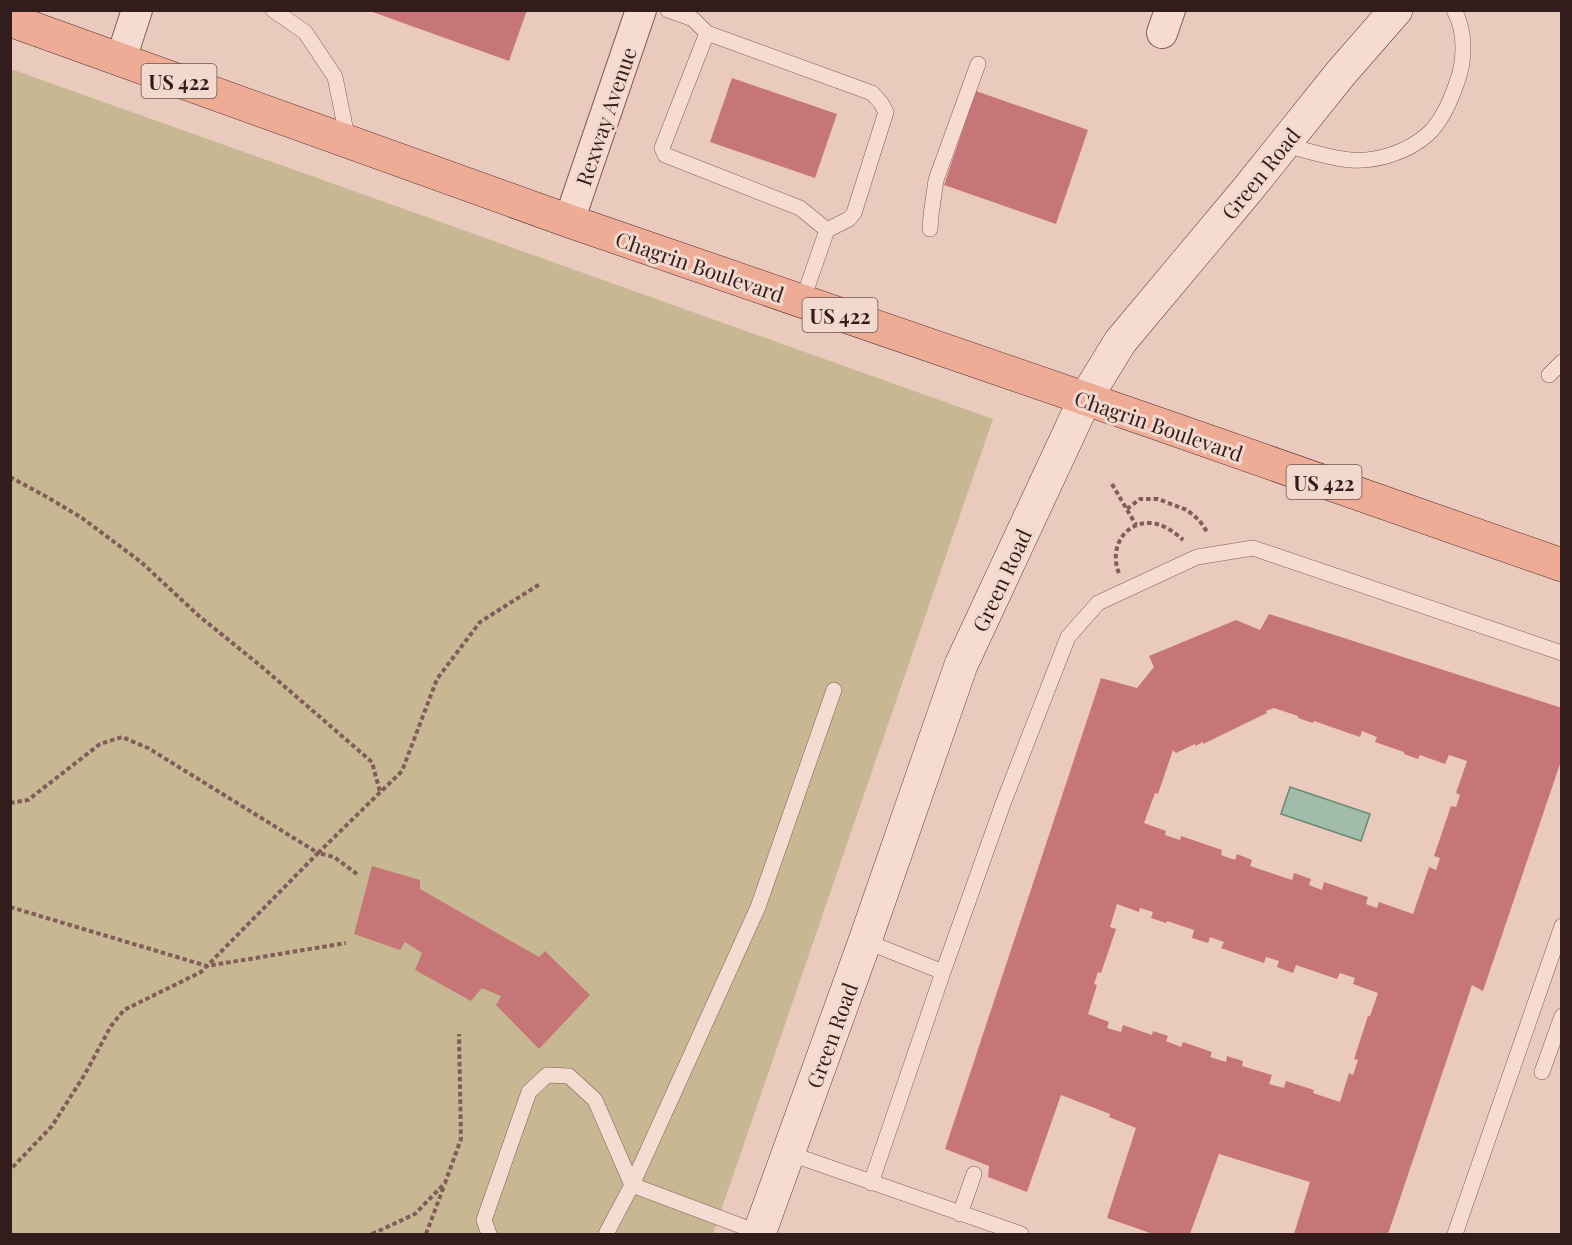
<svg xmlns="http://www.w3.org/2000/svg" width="1572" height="1245" font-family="'Playfair Display',serif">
<rect width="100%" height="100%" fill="#ebcabe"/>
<path fill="#c8b793" d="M11,69L993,419L713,1234H11Z"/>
<path fill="#a1bda9" stroke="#6a8974" stroke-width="1.5" d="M1290,787L1370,814L1361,841L1281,814Z"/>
<path fill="#c77677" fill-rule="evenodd" d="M367,10H527L509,61Z
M732,78L837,114L815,178L710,142Z
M976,91L1088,130L1056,224L944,185Z
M1269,614L1562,708V758L1483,991L1472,985L1388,1234H1294L1310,1182L1219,1154L1190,1234H1153L1107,1218L1136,1128L1109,1117L1110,1114L1061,1095L1027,1192L988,1177L989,1166L945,1149L1101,678L1137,688L1154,667L1149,656L1236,620L1260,630ZM1274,708L1298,716V718L1313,723L1314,721L1360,737L1362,731L1377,737L1375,742L1404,752V754L1418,759L1420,755L1445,764L1449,755L1467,761L1456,793L1460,795L1456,807L1451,806L1434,856L1440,858L1436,870L1429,867L1413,914L1379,902L1377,908L1366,904L1368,897L1324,882L1322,890L1309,885L1311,879L1294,873L1292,880L1250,866L1252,860L1237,854L1235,860L1221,855L1222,850L1181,836L1180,840L1165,835L1166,831L1144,823L1155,793L1158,794L1173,750L1176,753L1195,744V746L1203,742V744L1267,713L1266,711ZM1117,904L1139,912L1140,908L1153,912L1151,918L1166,923L1167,921L1194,930L1192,938L1208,943L1210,937L1224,942L1221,948L1264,963L1266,957L1279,961L1277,967L1293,973L1296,965L1337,979L1340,973L1355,978L1353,984L1378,993L1370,1016H1368L1354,1059L1358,1060L1353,1075L1349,1073L1340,1102L1313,1093L1314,1090L1286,1081L1284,1088L1269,1084L1272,1075L1242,1066L1243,1061L1227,1056L1226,1062L1210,1057L1212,1052L1183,1042L1181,1047L1166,1041L1168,1036L1153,1031L1152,1035L1123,1025L1121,1032L1107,1028L1109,1022L1088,1014L1097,985L1094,984L1098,972L1101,973L1116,929L1110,927Z
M372,866L420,880V889L539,957L545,951L590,995L539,1049L496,1005L501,996L482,988L471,1001L415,970L422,953L405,942L400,950L354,934Z"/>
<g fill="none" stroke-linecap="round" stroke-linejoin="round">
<defs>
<path id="service" d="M273,10L305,32L335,77L348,141
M668,10L693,19L707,33
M1283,144C1305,150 1328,158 1351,160C1377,162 1408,152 1428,134C1442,121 1451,100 1457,82C1465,61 1466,31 1454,10
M930,229L931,215L936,180L978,64
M802,302L827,230L849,219L854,213L886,112L881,103L872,93L707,33L662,148L665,155L800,208L827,230
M1549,375L1562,362
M865,941L943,972L1004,801L1068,637L1098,603L1197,557L1253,548L1562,653
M1542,1072L1562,1016
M788,1153L1021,1234
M871,1183L943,972
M960,1214L974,1174
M489,1234L484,1220L529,1092L547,1075L569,1076L595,1100L632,1185L760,1233
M606,1234L632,1185L758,907L834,690
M1455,1234L1562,926"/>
<path id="minor" d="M1162,33L1170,10
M121,59L137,10
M569,221L641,10"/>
<path id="secondary" d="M759,1234L865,941L961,665L1085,399L1120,342L1248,189L1341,73L1396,10"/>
<path id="primary" d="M10,20L569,221L1156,423L1562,565"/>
</defs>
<use href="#service" stroke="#825c58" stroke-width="16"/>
<use href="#minor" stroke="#825c58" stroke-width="32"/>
<use href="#secondary" stroke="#643e3b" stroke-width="34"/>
<use href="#primary" stroke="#502d2c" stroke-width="34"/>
<path stroke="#825c58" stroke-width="4" stroke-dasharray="4.5 3" stroke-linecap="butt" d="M10,477L47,497L82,518L141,562L199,616L262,667L372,762L380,792
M1112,484L1136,525
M1127,509L1140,499H1158L1187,510L1199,520L1208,533
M1119,573C1109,550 1123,522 1150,523C1161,523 1175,532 1183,540
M10,803L28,800L100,744L122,737L148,748L318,853L201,972L124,1010L111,1026L85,1074L52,1126L10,1170
M357,874L334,857L318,853L402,771L437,679L480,622L540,584
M10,907L207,966L346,943
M372,1234L415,1214L445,1183L461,1139L459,1034
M426,1234L444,1186"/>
<use href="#service" stroke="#f6dbd1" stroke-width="15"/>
<use href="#minor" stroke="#f6dbd1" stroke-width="30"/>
<use href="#secondary" stroke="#f6dbd1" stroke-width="33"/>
<use href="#primary" stroke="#eeac97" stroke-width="33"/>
</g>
<g text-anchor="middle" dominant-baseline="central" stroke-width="6" stroke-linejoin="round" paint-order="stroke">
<g fill="#f3d8cd" stroke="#6c5551" stroke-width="1.5">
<rect x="141.5" y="64" width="75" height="34" rx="4.5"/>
<rect x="802.5" y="298" width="75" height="34" rx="4.5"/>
<rect x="1286.5" y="465" width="75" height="34" rx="4.5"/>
</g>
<g font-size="20" font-weight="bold" fill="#321d1c">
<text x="179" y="81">US 422</text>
<text x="840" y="315">US 422</text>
<text x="1324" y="482">US 422</text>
</g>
<g font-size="21" fill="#321d1c" stroke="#f3d8cd">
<text transform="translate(605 116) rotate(-71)">Rexway Avenue</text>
<text transform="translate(1260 173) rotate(-51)">Green Road</text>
<text transform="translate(700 266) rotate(19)">Chagrin Boulevard</text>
<text transform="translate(1159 425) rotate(19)">Chagrin Boulevard</text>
<text transform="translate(1001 580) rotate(-65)">Green Road</text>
<text transform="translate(831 1035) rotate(-70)">Green Road</text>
</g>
</g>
<rect width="1572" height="1245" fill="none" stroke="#321d1c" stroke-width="24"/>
</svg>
